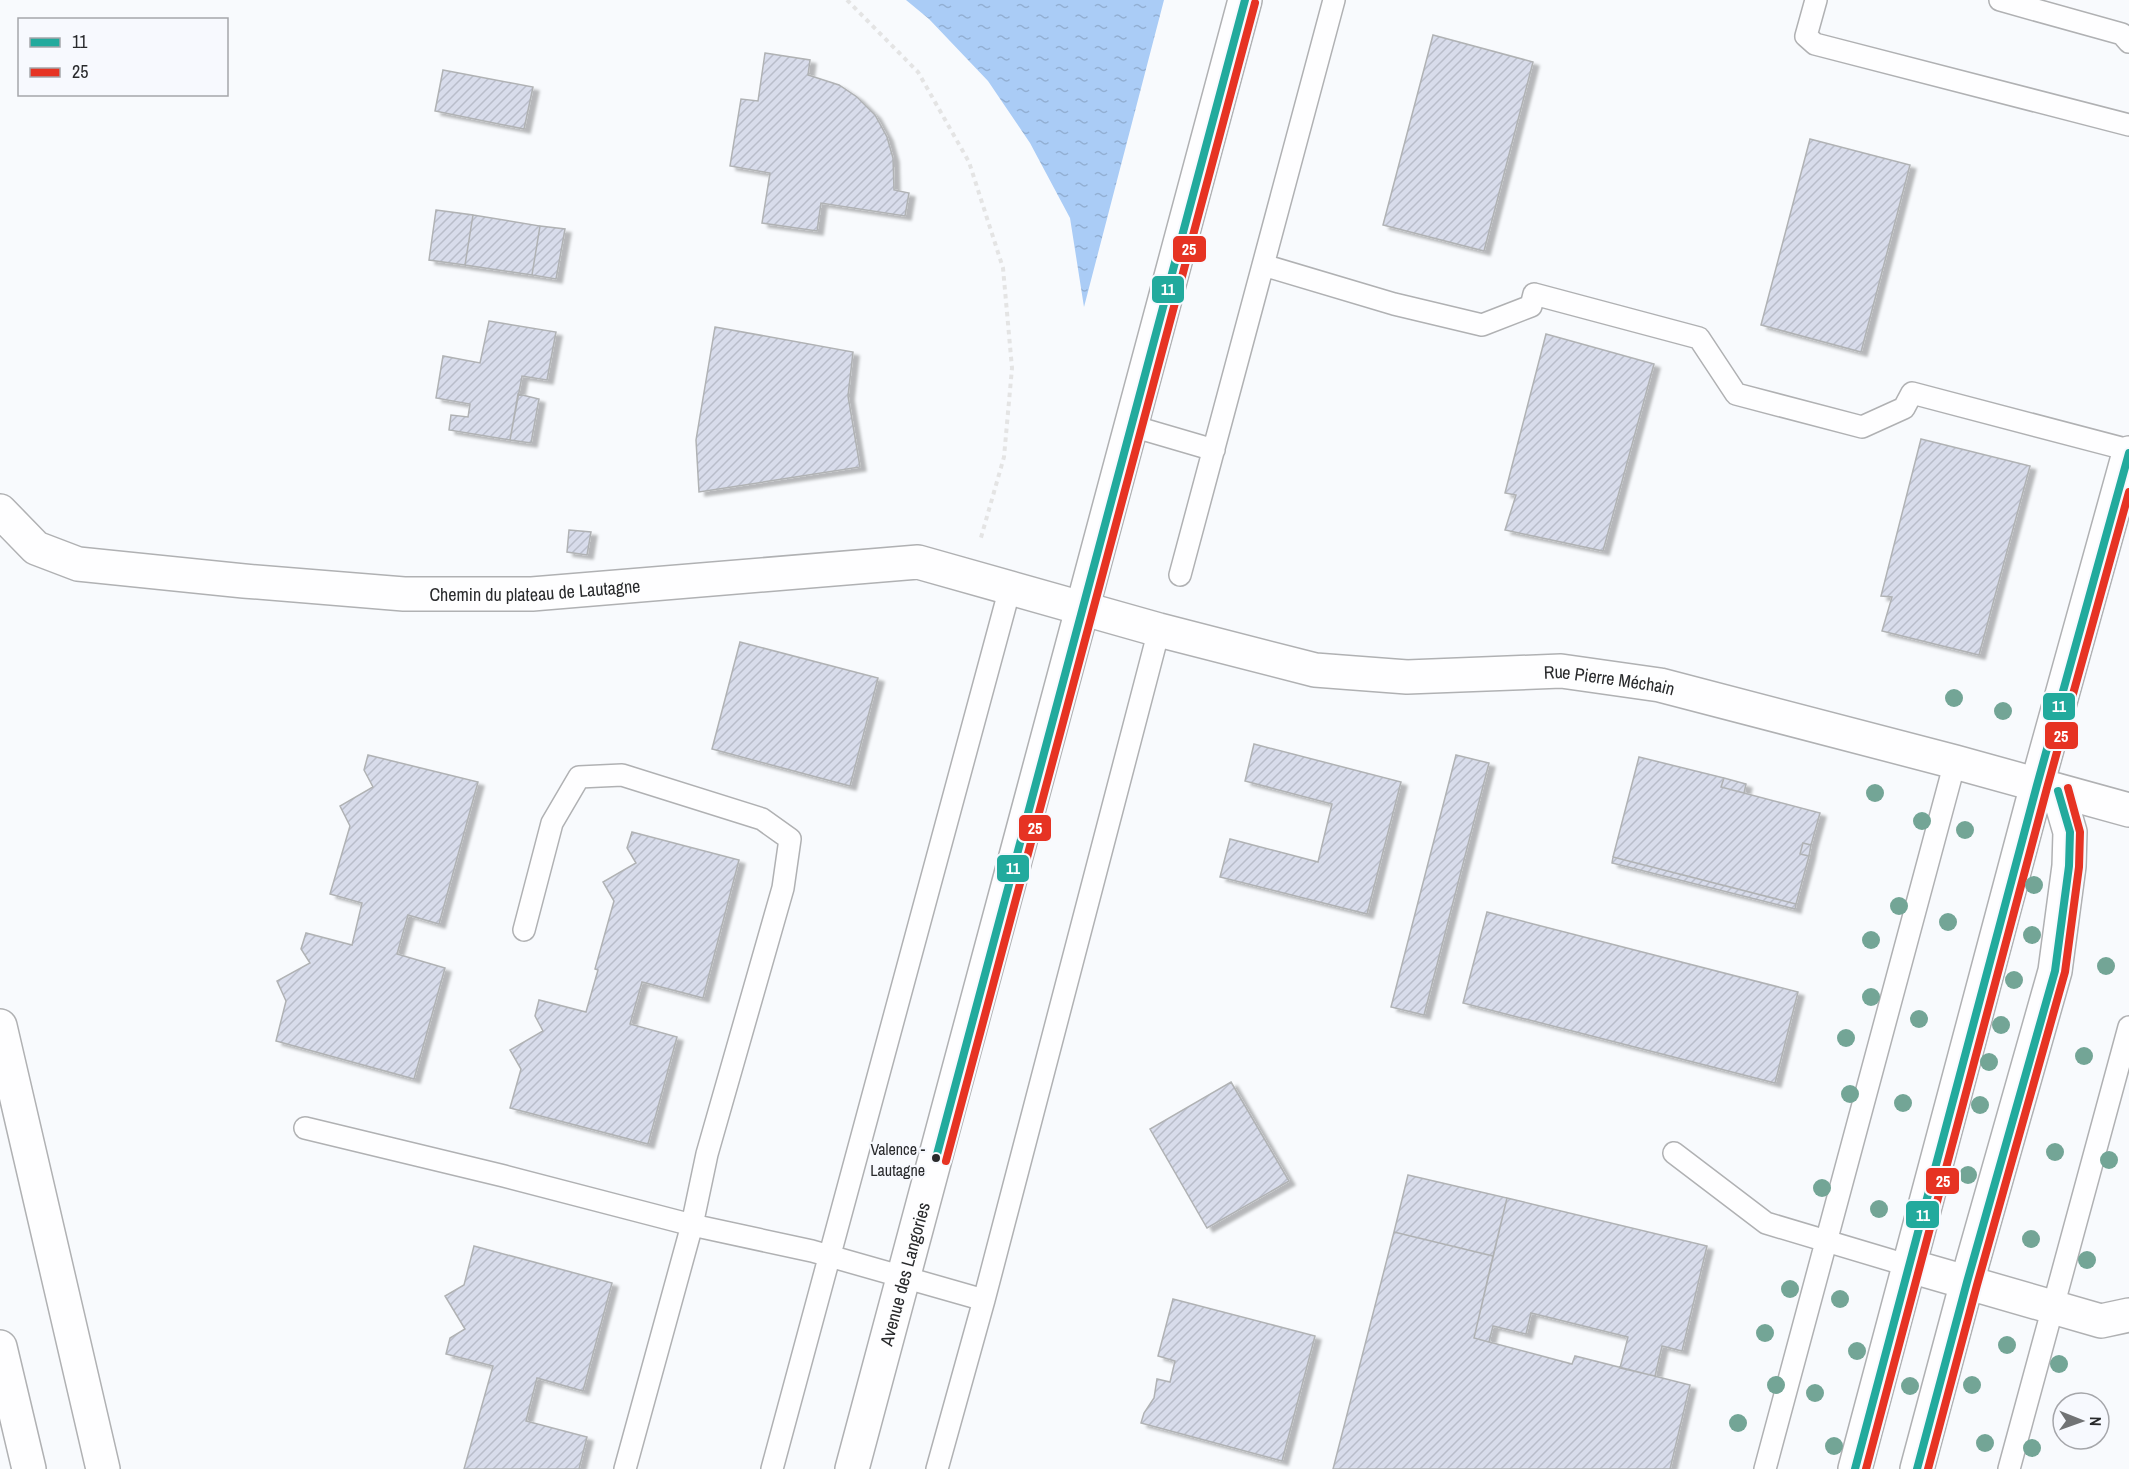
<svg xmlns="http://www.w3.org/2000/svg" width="2129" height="1469" font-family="'Archivo Narrow',sans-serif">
<defs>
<pattern id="water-ripples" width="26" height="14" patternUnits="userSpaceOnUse" patternTransform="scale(1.5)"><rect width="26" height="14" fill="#aaccf6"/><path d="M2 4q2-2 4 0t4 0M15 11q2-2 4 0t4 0" fill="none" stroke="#92afd3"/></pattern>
<pattern id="building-hatch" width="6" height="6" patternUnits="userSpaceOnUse" patternTransform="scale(1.5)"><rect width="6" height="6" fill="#d8dceb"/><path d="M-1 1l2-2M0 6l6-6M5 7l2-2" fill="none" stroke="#b9bdca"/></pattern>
<filter id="shadow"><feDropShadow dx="6" dy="4" stdDeviation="1.5" flood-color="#0004"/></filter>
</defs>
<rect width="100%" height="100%" fill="#f8fafd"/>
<path fill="url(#water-ripples)" d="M906,0H1164L1084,307L1070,218L1030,143L988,81L929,19Z"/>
<path fill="url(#building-hatch)" stroke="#b0b2b4" stroke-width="1.5" filter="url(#shadow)" d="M1433,35L1533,62L1484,251L1383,225Z
M765,53L810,60L808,75L839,85L857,97L875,115L887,137L893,158L894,190L909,193L905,216L821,203L817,231L762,223L770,173L730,166L741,99L758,101Z
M443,70L533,87L524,129L435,111Z
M1810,139L1910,165L1861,352L1761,325Z
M436,210L473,215L465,265L429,260Z
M473,215L540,226L532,275L465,265Z
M540,226L565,229L556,279L532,275Z
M489,321L556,332L547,380L522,376L510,440L449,430L451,415L468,417L470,404L436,398L443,356L480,363Z
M715,327L853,352L848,396L860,467L699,492L696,440Z
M1546,334L1654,364L1603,551L1505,530L1516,495L1505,493Z
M518,394L539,399L531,443L510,440Z
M1921,439L2030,466L1979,655L1882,631L1892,597L1881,596Z
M569,530L591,532L587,555L567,552Z
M740,642L878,678L850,786L712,749Z
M1254,744L1401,782L1367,914L1220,877L1230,839L1318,862L1332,804L1245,781Z
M368,755L478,782L439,924L408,915L397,954L445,968L414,1079L276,1041L286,1001L277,981L310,963L301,949L306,933L352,945L362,903L330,894L350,826L340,806L373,787L364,770Z
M1456,755L1489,763L1424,1015L1391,1007Z
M1639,757L1724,778L1721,787L1820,813L1811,845L1803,843L1800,854L1809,856L1796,904L1613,857Z
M1724,778L1746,784L1744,793L1721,787Z
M632,832L739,860L703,998L642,982L630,1024L677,1037L648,1144L510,1108L521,1069L510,1050L543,1031L535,1016L539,1000L586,1012L598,970L595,969L614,901L603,882L636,863L627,848Z
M1803,843L1811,845L1809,856L1800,854Z
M1613,857L1796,904L1795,909L1612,863Z
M1487,912L1798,992L1775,1083L1463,1003Z
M1231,1082L1289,1181L1207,1228L1150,1129Z
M1408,1175L1507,1198L1493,1256L1394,1232Z
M1507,1198L1707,1246L1682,1351L1662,1346L1655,1376L1620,1368L1628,1337L1531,1313L1526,1334L1493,1326L1489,1342L1474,1338Z
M1394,1232L1493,1256L1474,1338L1572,1364L1575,1356L1690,1385L1670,1469H1333Z
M474,1246L612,1283L583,1391L537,1378L526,1421L587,1437L579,1469H464L493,1366L446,1354L450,1338L465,1329L445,1296L464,1285Z
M1173,1299L1315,1336L1282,1461L1141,1423L1144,1413L1154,1398L1157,1379L1170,1382L1175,1361L1158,1356Z"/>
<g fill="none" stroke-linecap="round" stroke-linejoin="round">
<defs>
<path id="lane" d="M1816,0L1806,36L1815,44L2129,125
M2000,0L2122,34L2129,42
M1263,265L1394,304L1482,325L1531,306L1534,294L1699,338L1736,394L1862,427L1904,408L1912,393L2129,450
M1132,426L1214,450
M1180,575L1334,0
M524,930L552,823L579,777L622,775L762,819L790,839L783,888L707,1154L692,1225L625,1469
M305,1128L504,1176L692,1225L812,1251L984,1300
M1674,1153L1766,1223L1910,1266
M772,1469L1010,588
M937,1469L984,1300L1159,630
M1765,1469L1955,762
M2009,1469L2129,1027"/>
<g id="street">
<path id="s1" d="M0,511L36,548L78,564L244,581L404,594H532L918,562L1159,630L1315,670L1407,677L1561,671L1660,685L1955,762L2129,810"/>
<path d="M1910,1266L2101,1321L2129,1315"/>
<path id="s2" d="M852,1469L1245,0"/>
<path d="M1855,1469L2037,785L2129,453"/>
<path d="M1917,1469L1967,1282L2055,971L2069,866L2070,832L2058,791"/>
</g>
<path id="highway" d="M0,1026L103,1469
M0,1347L29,1469"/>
</defs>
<use href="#lane" stroke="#b0b1b3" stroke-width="24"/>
<use href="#street" stroke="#b0b1b3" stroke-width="36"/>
<use href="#highway" stroke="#b0b1b3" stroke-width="36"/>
<path stroke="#e4e4e4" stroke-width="4" stroke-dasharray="4.5 4.5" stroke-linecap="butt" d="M847,0L918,72L969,162L1003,268L1012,368L1004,457L980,541"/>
<use href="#lane" stroke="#fefeff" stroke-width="21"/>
<use href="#street" stroke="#fefeff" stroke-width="33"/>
<use href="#highway" stroke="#fefeff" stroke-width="33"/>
<defs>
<path id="bus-1" d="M936,1158L1245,0
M1855,1469L2037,785L2129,453
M1917,1469L1967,1282L2055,971L2069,866L2070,832L2058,791"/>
<path id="bus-2" d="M946,1161L1255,3
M1866,1469L2047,788L2129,492
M1928,1469L1977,1285L2065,972L2079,867L2080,832L2068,788"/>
</defs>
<use href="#bus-1" stroke="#f7f9fe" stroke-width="12"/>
<use href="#bus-2" stroke="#f7f9fe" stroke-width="12"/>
<use href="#bus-1" stroke="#22aa9d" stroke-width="8"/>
<use href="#bus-2" stroke="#e63323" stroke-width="8"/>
</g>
<g fill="#73a596">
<circle cx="1954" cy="698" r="9"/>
<circle cx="2003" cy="711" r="9"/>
<circle cx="1875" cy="793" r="9"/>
<circle cx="1922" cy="821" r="9"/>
<circle cx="1965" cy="830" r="9"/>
<circle cx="2034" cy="885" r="9"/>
<circle cx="1899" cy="906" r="9"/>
<circle cx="1948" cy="922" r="9"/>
<circle cx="2032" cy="935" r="9"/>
<circle cx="1871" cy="940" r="9"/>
<circle cx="2106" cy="966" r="9"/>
<circle cx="2014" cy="980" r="9"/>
<circle cx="1871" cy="997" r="9"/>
<circle cx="1919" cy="1019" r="9"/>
<circle cx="2001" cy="1025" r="9"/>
<circle cx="1846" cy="1038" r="9"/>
<circle cx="2084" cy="1056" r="9"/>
<circle cx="1989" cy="1062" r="9"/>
<circle cx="1850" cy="1094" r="9"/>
<circle cx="1903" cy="1103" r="9"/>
<circle cx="1980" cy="1105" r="9"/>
<circle cx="2055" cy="1152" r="9"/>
<circle cx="2109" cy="1160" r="9"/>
<circle cx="1968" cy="1175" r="9"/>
<circle cx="1822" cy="1188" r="9"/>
<circle cx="1879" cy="1209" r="9"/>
<circle cx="2031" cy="1239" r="9"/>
<circle cx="2087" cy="1260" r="9"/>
<circle cx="1790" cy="1289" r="9"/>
<circle cx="1840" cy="1299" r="9"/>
<circle cx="1765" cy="1333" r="9"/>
<circle cx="2007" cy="1345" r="9"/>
<circle cx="1857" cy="1351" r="9"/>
<circle cx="2059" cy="1364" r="9"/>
<circle cx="1776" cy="1385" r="9"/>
<circle cx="1972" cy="1385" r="9"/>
<circle cx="1910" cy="1386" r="9"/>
<circle cx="1815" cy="1393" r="9"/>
<circle cx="1738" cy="1423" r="9"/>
<circle cx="1985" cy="1443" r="9"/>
<circle cx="1834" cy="1446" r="9"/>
<circle cx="2032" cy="1448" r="9"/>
</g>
<circle fill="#292a2c" stroke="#f7f9fe" stroke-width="2" cx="936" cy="1158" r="5"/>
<g text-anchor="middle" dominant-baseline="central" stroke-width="4.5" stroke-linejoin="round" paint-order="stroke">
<g font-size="16" fill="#292a2c" stroke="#f7f9fe" text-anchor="end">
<text x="925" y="1149">Valence -<tspan x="925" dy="21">Lautagne</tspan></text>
</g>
<g font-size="18" fill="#292a2c" stroke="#f7f9fe">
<text stroke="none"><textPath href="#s1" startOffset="555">Chemin du plateau de Lautagne</textPath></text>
<text stroke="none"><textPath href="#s1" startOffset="1646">Rue Pierre Méchain</textPath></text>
<text stroke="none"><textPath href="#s2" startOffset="202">Avenue des Langories</textPath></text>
</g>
</g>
<g stroke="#f7f9fe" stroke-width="2">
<rect x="1172" y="235" width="35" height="28" rx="6" fill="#e63323"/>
<rect x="1151" y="275" width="34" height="29" rx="6" fill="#22aa9d"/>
<rect x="2042" y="692" width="34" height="29" rx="6" fill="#22aa9d"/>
<rect x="2044" y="721" width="35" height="29" rx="6" fill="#e63323"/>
<rect x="1018" y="814" width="34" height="28" rx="6" fill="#e63323"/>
<rect x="996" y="854" width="34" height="29" rx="6" fill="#22aa9d"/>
<rect x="1925" y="1167" width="35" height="28" rx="6" fill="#e63323"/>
<rect x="1905" y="1200" width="35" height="29" rx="6" fill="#22aa9d"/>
</g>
<g font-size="16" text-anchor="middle" font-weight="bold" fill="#fff">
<text x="1189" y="255">25</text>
<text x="1168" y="295">11</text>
<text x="2059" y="712">11</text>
<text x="2061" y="742">25</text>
<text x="1035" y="834">25</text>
<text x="1013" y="874">11</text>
<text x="1943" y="1187">25</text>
<text x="1923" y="1221">11</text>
</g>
<rect x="18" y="18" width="210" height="78" fill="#f7f9fe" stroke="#a5a6aa" stroke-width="1.5"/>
<rect x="30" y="38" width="30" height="9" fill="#22aa9d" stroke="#a5a6aa" stroke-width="1.5"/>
<text x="72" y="48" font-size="18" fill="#292a2c">11</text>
<rect x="30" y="68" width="30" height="9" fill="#e63323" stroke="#a5a6aa" stroke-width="1.5"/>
<text x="72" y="78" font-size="18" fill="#292a2c">25</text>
<g transform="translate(2081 1421) rotate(91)"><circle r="28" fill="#f7f9fe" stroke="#a5a6aa" stroke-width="1.5"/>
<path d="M0-4.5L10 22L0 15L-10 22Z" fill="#717375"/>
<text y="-9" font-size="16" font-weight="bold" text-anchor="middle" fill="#292a2c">N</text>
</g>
</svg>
